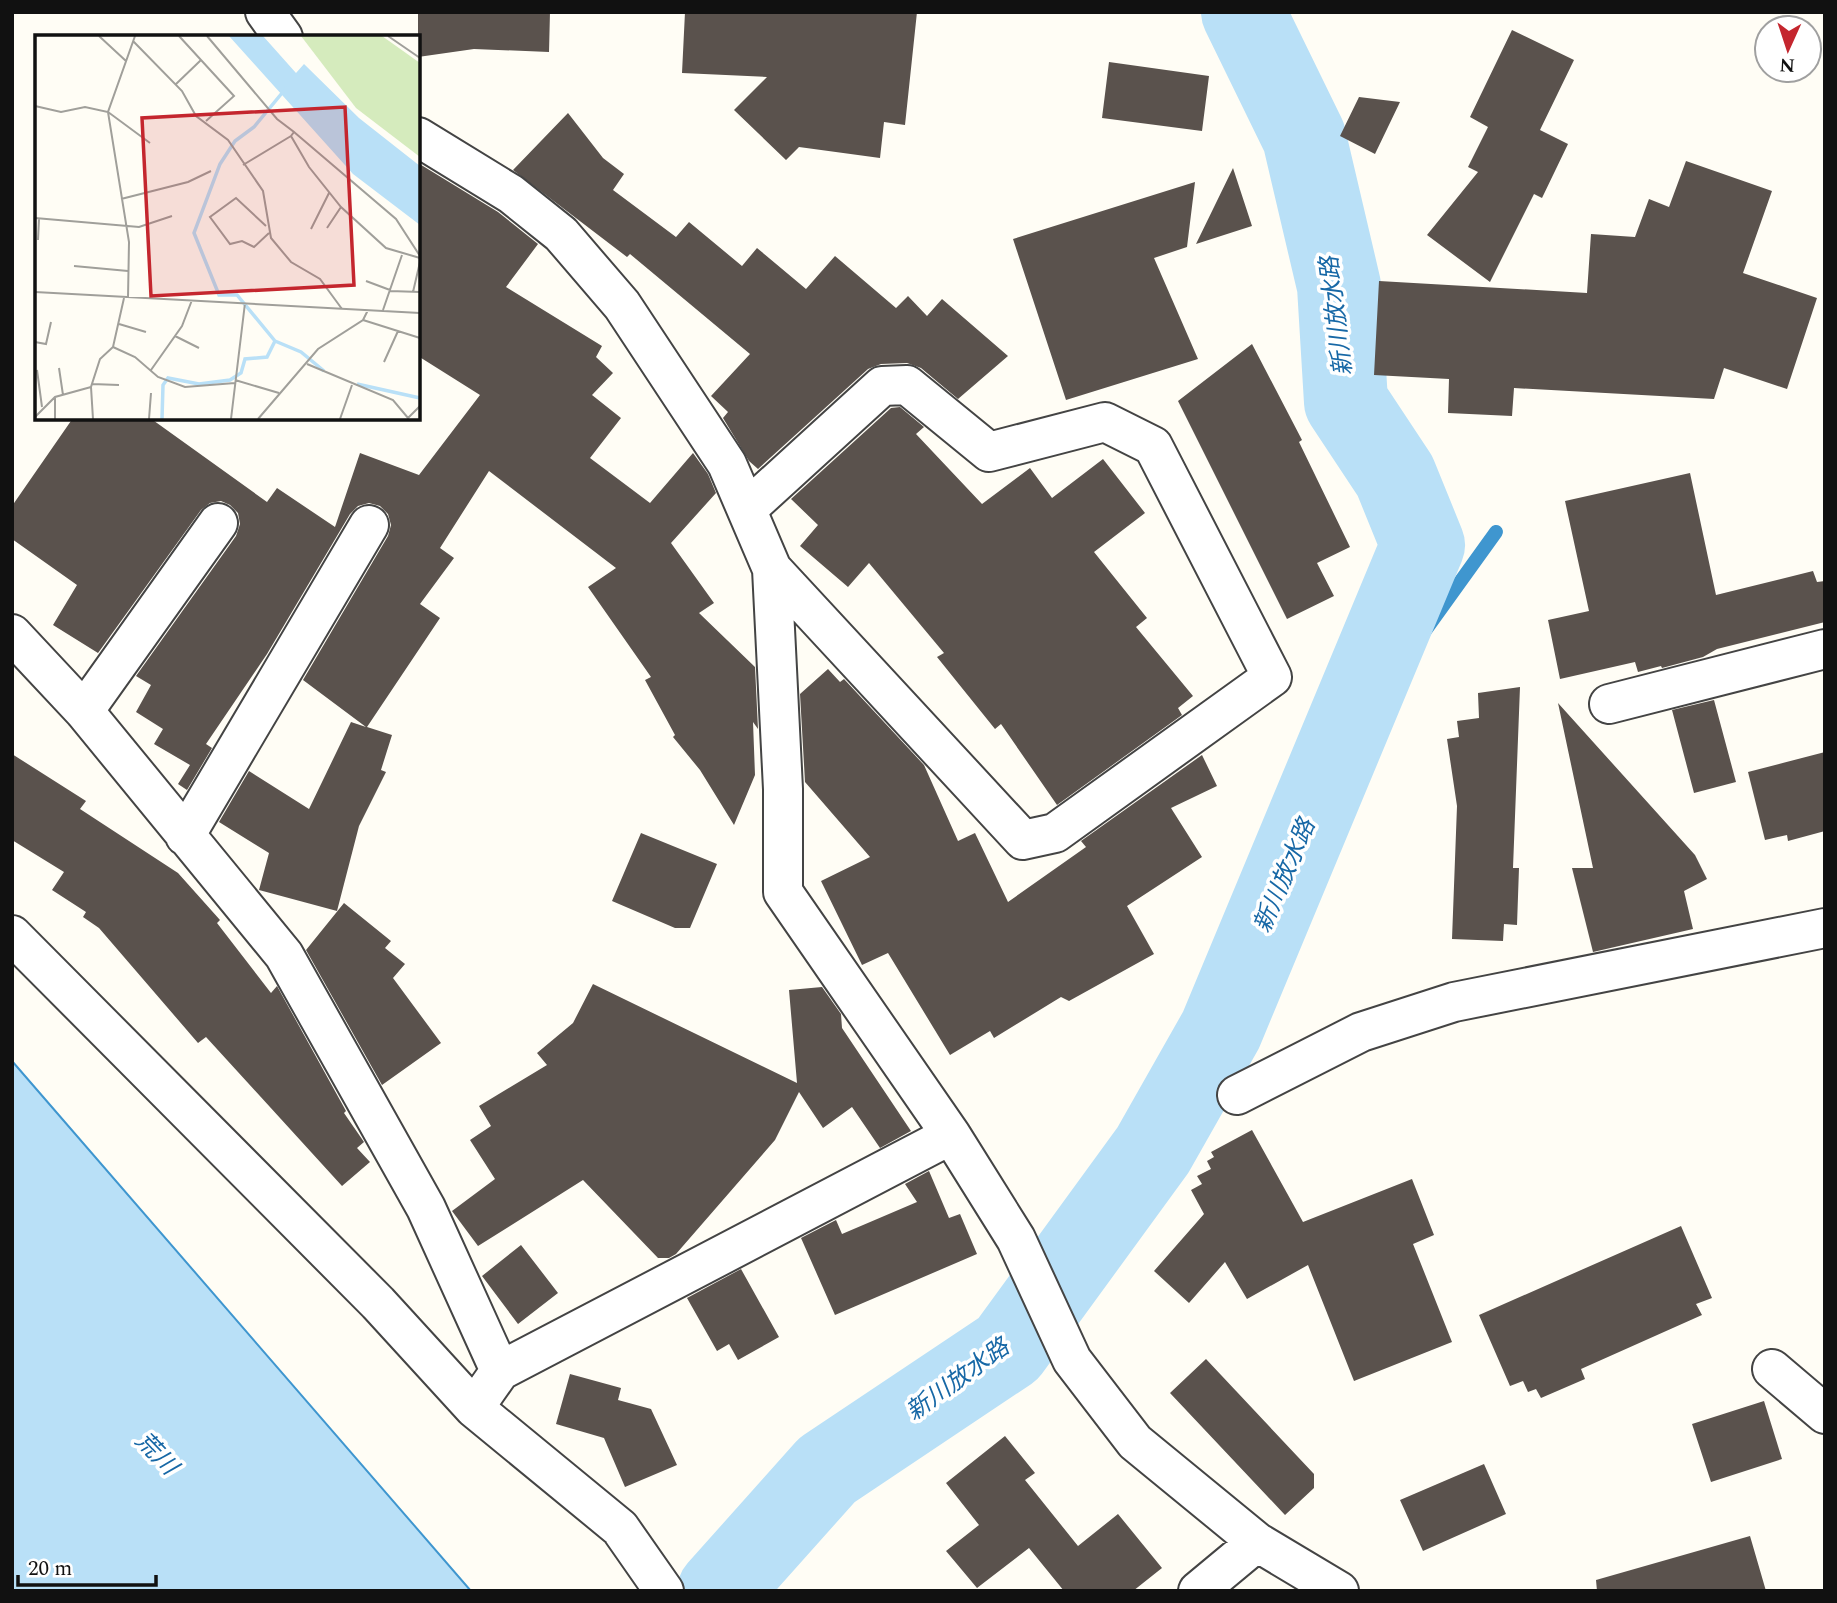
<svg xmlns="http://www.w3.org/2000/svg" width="1837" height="1603" font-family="Spectral,'Noto Sans JP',serif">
<rect width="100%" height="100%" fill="#fffdf5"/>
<path fill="#b9e0f7" stroke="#3f96cf" stroke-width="2" d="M12,1061L471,1591H12Z"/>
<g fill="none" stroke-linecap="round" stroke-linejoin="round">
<path stroke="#3f96cf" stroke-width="14" d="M1373,663L1414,646L1496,532"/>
<path stroke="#b9e0f7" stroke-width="84" d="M719,1591L827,1470L1008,1349L1153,1150L1221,1030L1423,545L1395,476L1346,402L1339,286L1304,137L1243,12"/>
</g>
<path fill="#5a524d" d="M418,12H550L549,52L474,49L418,57Z
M685,12H917L905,125L884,122L880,158L799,147L786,160L734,110L767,77L682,73Z
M1512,30L1574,60L1540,130L1568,144L1542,198L1534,194L1490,282L1427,235L1478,172L1468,167L1488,127L1470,117Z
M1109,62L1209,76L1202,131L1102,118Z
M1359,97L1400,102L1375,154L1340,136Z
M568,113L603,158L624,174L613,190L676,237L689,222L742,266L757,248L806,289L835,256L896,308L908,296L927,316L942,299L1008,356L958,399L921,368L907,363L881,364L868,369L758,469L749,461L723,418L728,412L711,396L750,354L630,254L627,257L513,170Z
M1686,161L1772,191L1743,273L1817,298L1787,389L1724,368L1714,399L1514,388L1512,416L1448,413L1449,379L1374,375L1379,281L1587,293L1591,234L1635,237L1649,199L1669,207Z
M418,163L498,212L538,244L506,287L602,346L596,357L613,373L592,395L621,418L590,458L650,503L693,453L708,474L716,493L671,543L714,603L699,613L755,667L758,729L753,722L755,775L734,825L700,770L673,737L675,735L645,680L651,677L588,587L616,568L489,471L440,548L454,558L420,604L440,618L367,727L392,735L381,770L386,772L359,826L337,911L259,890L269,853L219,822L249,771L309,809L351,722L366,727L303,680L388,536L391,525L388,514L380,506L369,503L358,506L350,514L267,654L206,744L212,748L187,790L178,784L190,765L154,744L163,729L136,712L151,685L136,676L236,536L240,524L238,513L230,505L221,501L210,503L201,510L98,653L53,625L77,585L12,539V506L73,418H150L267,502L277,488L335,527L360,453L419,475L480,395L418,356Z
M1233,168L1252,226L1196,244Z
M1195,182L1187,247L1154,258L1198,359L1066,400L1013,239Z
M1252,344L1302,440L1299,442L1350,547L1317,563L1334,596L1287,619L1178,401Z
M900,407L924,427L916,434L982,504L1030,468L1052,498L1103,459L1145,513L1094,552L1147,618L1136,627L1193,696L1178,708L1182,715L1057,805L1001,724L995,729L937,657L944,653L869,563L848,587L800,546L818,525L791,499L891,408Z
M1690,473L1716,595L1813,571L1817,582L1825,581V622L1717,649L1703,657L1662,668L1661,666L1638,672L1635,662L1560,679L1548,620L1589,611L1565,501Z
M828,669L840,682L844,679L924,765L958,841L975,833L1008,902L1086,847L1081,841L1202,755L1217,786L1171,808L1202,857L1127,906L1154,954L1069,1001L1061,997L994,1038L990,1031L950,1055L888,953L862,965L821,881L870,857L805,782L800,694Z
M1520,687L1513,868H1519L1517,925L1504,924L1503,941L1452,939L1457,806L1447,739L1459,737L1457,721L1479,718L1478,693Z
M1714,700L1736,782L1694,793L1672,710Z
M1558,703L1695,855L1707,879L1684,891L1693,929L1593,952L1572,868H1593Z
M1825,752V831L1788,841L1787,835L1765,840L1748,772Z
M12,754L86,801L80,809L178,873L220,920L217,923L271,993L277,986L346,1111L344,1113L364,1142L357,1148L370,1162L342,1186L206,1037L198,1043L99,928L83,917L86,912L52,890L64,872L12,840Z
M641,833L717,864L690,928H675L612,901Z
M344,903L391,941L385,948L405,964L393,978L441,1043L382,1085L306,950Z
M593,984L797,1083L789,990L822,987L841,1014L842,1028L911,1131L880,1148L852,1107L823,1128L799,1092L775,1140L676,1254L669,1258H658L583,1180L478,1246L452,1211L495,1179L470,1140L491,1126L479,1106L547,1065L537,1053L573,1023Z
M1252,1130L1303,1222L1412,1179L1434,1235L1413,1244L1452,1342L1354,1381L1308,1265L1247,1299L1225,1262L1189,1303L1154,1271L1204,1214L1191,1190L1202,1184L1197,1176L1211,1169L1207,1161L1214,1157L1211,1152Z
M929,1171L949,1218L960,1214L977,1254L835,1315L801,1238L836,1220L842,1234L917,1202L905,1184Z
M1681,1226L1712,1298L1696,1304L1702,1315L1581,1369L1585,1379L1541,1398L1536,1389L1528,1392L1523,1381L1510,1386L1479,1315Z
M521,1245L558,1293L518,1324L482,1276Z
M741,1269L779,1337L738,1360L729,1344L717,1351L687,1298Z
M1206,1359L1314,1474V1488L1285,1515L1170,1393Z
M570,1374L621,1388L618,1400L651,1409L677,1465L625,1487L604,1438L556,1424Z
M1764,1401L1782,1459L1711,1482L1692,1424Z
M1005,1436L1035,1473L1025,1480L1078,1546L1118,1514L1162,1568L1133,1591H1064L1029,1548L977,1588L946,1551L979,1525L946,1483Z
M1484,1464L1506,1514L1423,1551L1400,1500Z
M1750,1536L1766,1591H1597L1596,1580Z"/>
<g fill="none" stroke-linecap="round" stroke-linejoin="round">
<defs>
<path id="minor" d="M265,12L283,37
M418,137L511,194L561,234L622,305L727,464L772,569L783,789V892L951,1135L1016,1239L1072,1360L1135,1442L1257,1542L1339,1591
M747,509L882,386L907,385L989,452L1105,422L1153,446L1272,677L1055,833L1023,840L772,569
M12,634L84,711L284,955L426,1208L500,1371L474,1408L620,1528L664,1591
M1609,704L1825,649
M84,711L218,523
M185,836L369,525
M12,935L378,1303L474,1408
M1237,1095L1361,1032L1454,1002L1825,928
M1772,1369L1825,1414
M500,1371L951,1135
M1198,1591L1257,1542"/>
</defs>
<use href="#minor" stroke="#444" stroke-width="42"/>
<use href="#minor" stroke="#fff" stroke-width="38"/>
</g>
<g text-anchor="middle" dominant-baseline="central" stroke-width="7" stroke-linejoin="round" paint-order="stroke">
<g font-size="24" font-style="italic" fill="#1768a6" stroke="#fff">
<text transform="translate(1337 316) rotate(-97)">新川放水路</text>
<text transform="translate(1285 876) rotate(-67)">新川放水路</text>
<text transform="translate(958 1380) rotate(-36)">新川放水路</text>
<text transform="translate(156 1454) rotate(46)">荒川</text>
</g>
</g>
<g transform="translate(35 35)">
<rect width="385" height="385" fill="#fffdf5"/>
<path d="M266,1H347L385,28V122L321,73Z" fill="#d5ebbd"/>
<path d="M194,1H228L261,38L269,29L324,83L385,131V190L318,139Z" fill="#b9e0f7"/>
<path fill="none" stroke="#b9e0f7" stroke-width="3.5" d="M240,306L202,260H184L159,198L185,129L200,106L219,92L252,52M240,306L266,317L289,336M322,349L385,363M127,384L128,350L133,343L164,349L195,345L206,338L210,324L232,322L240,306"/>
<path fill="none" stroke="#a09f9a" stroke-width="2" d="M64,1L91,26M100,1L73,77L115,108M144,1L199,61L171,86M172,1L242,84L259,97L256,101L274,132L306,172L351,213L385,223M353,1L385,23M98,6L147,56L161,81L193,105L228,156L236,203L256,227L285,244L307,274M140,50L166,25M0,71L26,77L50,72L73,77L94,207L93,263M259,97L361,184L385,221M208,130L256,101M86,164L153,147L176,136M0,183L104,192L137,181M231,191L201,163L175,182L195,209L207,206L219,212L234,198M292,193L306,172M276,194L294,158M3,205L4,184M39,231L93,236M331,246L355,255M355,256L385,257M0,257L385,278M378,257L385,227M348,275L367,220M328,285L385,303M84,289L111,297M140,301L164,313M0,307L11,309L16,287M78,312L100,322L123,342L150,352L200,348M349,327L363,296M272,329L358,365L373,383L385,371M24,333L28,360M2,335L7,372M116,335L147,291L157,265M200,345L244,358M57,349L84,350M0,382L20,362L56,352M20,384V362M58,384L56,352L65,324L78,312L89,263M114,384L116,358M196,384L210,268M223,384L283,314L328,285L333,275M305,384L317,350"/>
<path fill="#c4262e" fill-opacity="0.15" stroke="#c4262e" stroke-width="3.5" d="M310,72L319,250L116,261L107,83Z"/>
<rect width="385" height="385" fill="none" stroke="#111" stroke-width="3.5"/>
</g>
<rect width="1837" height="1603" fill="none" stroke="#111111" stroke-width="28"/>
<g transform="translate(1788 49) rotate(183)"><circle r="33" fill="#ffffff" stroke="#a0a0a0" stroke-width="2"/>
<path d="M0-5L12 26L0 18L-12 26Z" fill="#c4262e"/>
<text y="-10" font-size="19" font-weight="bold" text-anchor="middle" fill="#111111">N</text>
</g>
<path d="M18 1575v10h138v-10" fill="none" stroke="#111111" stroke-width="3.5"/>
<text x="28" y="1575" font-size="21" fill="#111111" stroke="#ffffff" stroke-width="5" paint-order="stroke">20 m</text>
</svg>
